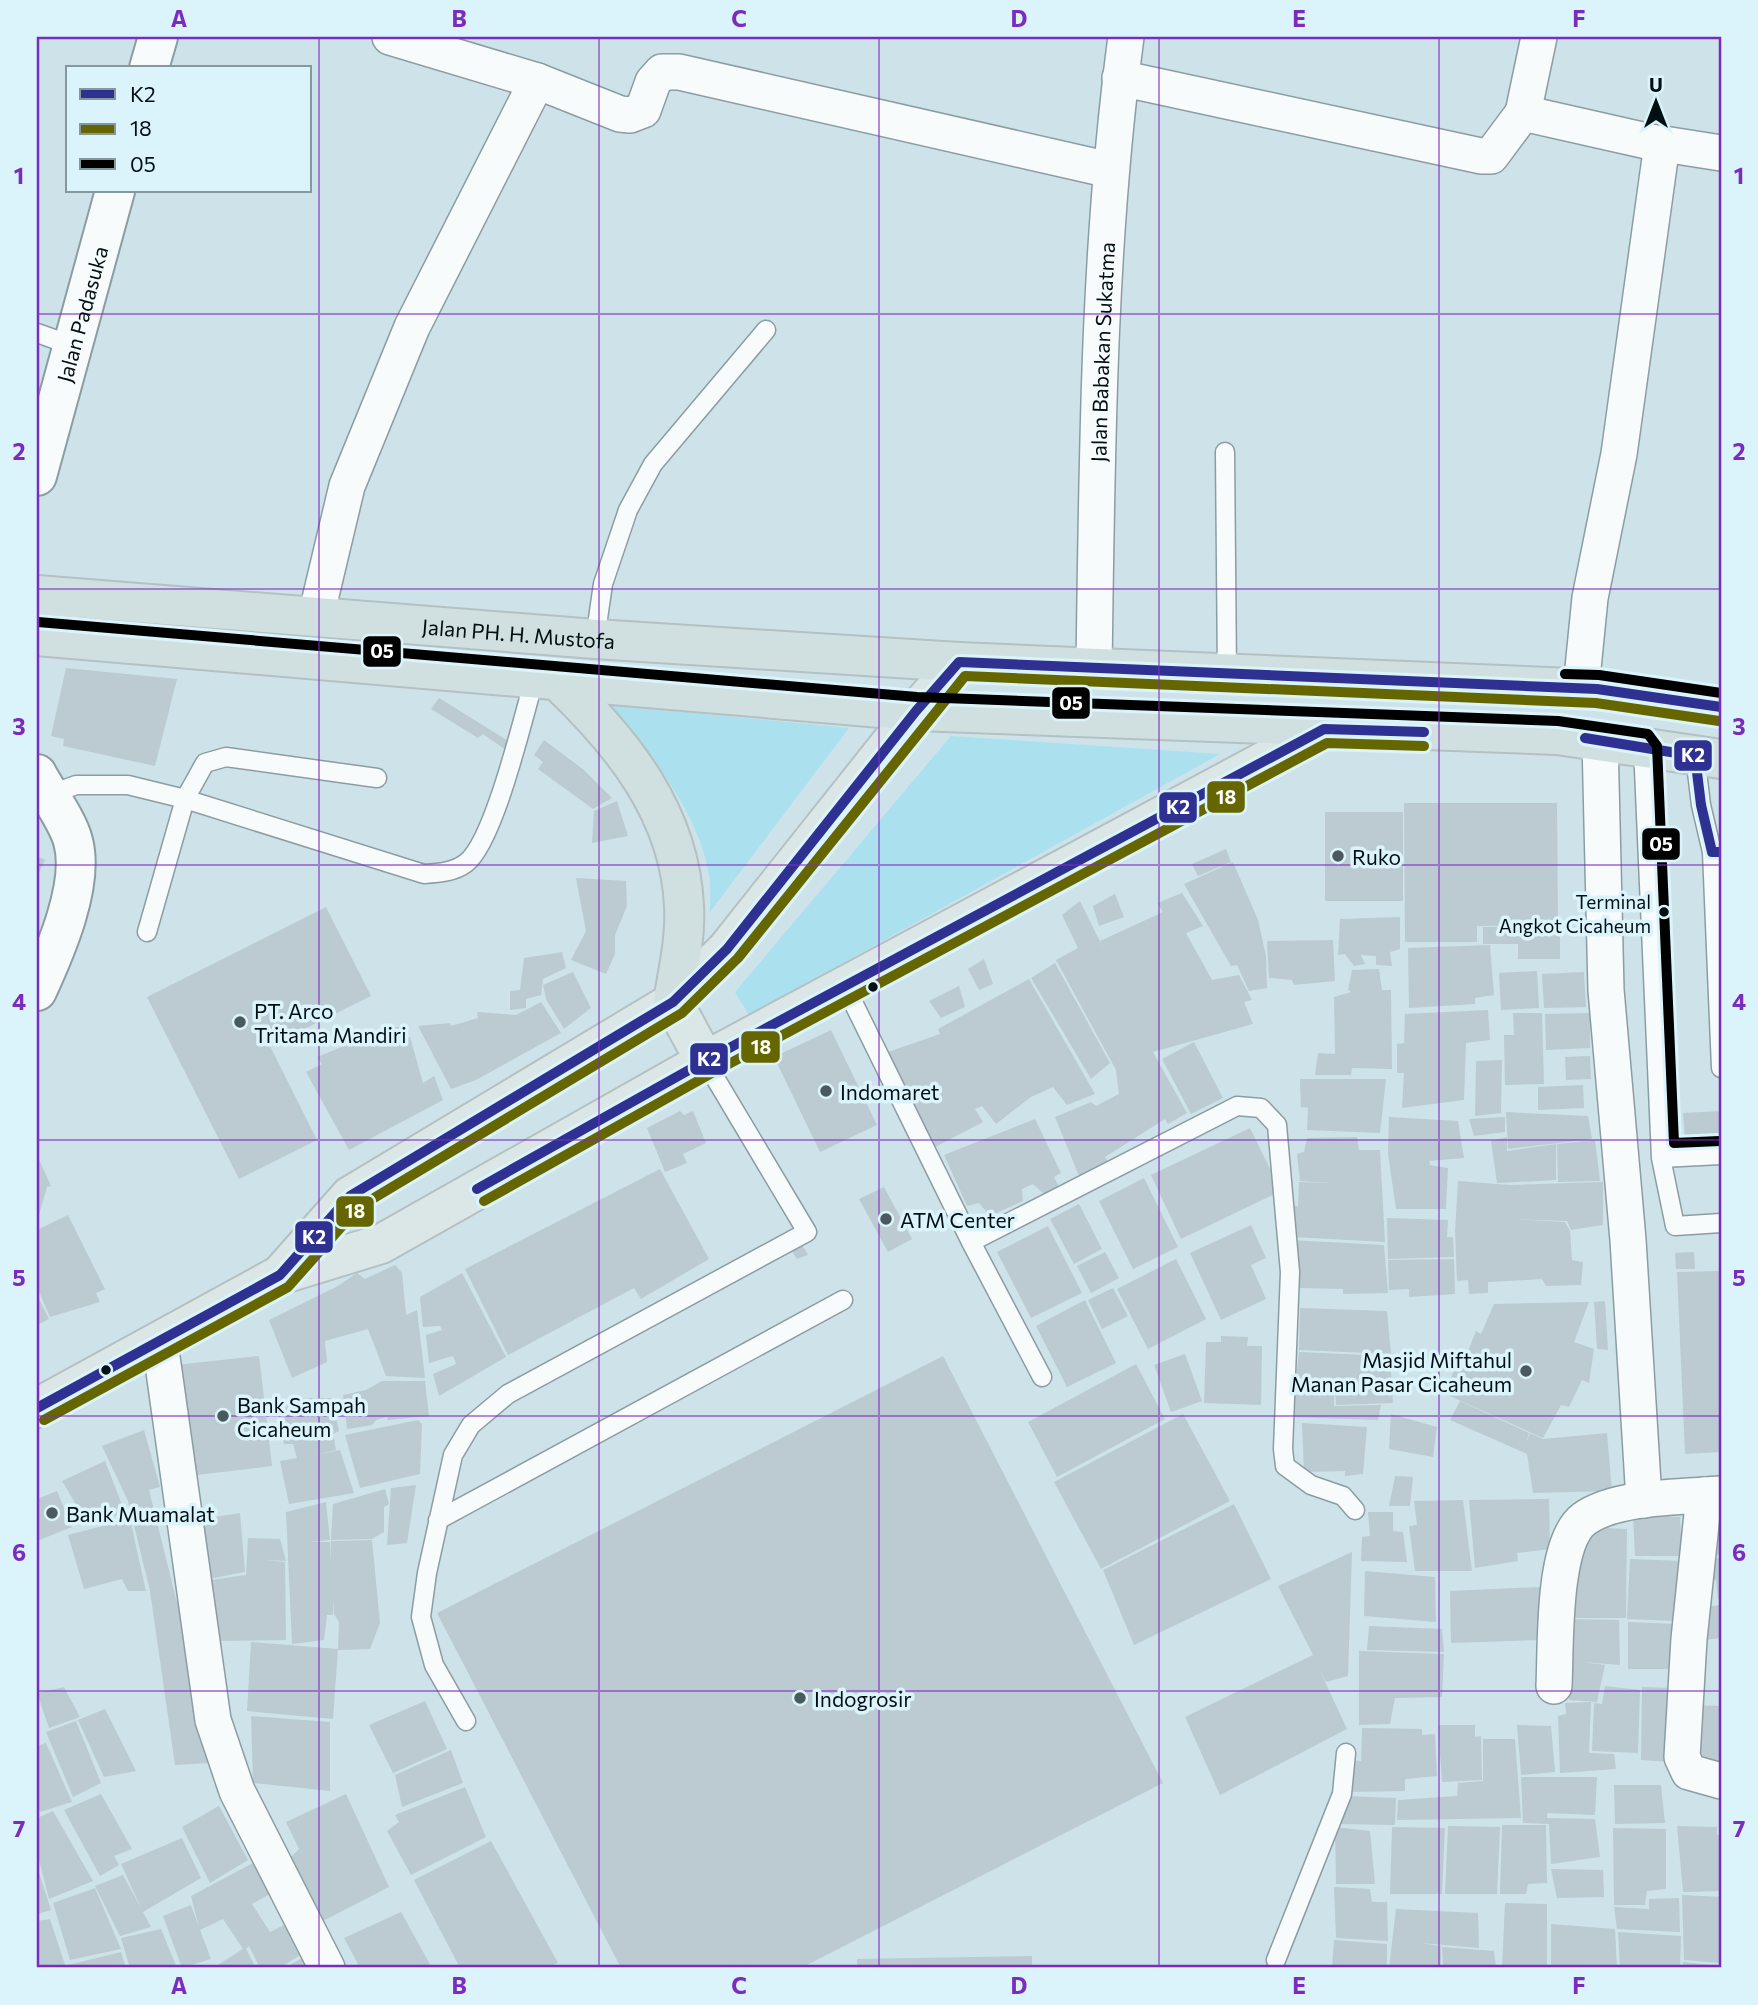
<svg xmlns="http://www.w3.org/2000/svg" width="1758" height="2005" font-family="Commissioner,sans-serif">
<rect width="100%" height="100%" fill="#cde3e9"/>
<path fill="#abe0ee" d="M605,704L849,728L710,912C710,900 711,886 709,874C696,806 649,753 605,704Z
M951,736L1220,754L749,1015L735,992Z"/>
<path fill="#bbcbd1" d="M66,668L177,679L155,766L63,746L64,739L51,736Z
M439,698L510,742L506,750L483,734L478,738L431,709Z
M544,740L584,770L612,798L593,809L538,769L543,762L534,755Z
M617,801L628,836L592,843L594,811Z
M1404,803H1557L1558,925L1477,926V942H1405Z
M1325,812H1403V901H1325Z
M1226,849L1231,862L1198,876L1192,864Z
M37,856L45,860L37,877Z
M1233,862L1258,920L1266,956L1267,988L1249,991L1237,965L1231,966L1184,884Z
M576,878L626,881L627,906L615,935V954L606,974L571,960L586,931Z
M1182,893L1203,926L1186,933L1212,980L1239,975L1252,1000L1244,1002L1253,1024L1153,1052L1187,1113L1168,1124L1165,1119L1105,1157L1108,1162L1079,1176L1055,1117L1091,1102L1096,1106L1119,1094L1116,1070L1056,960L1078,948L1062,915L1080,901L1107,956L1100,941L1163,912L1157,903Z
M1115,894L1124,917L1099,926L1093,906Z
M326,907L371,996L270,1046L317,1140L239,1179L147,997Z
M1400,917V949L1390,952L1392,966L1376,965V956L1361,955L1365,964L1354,966L1345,954L1338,955L1340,919Z
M1560,926V959H1518V944H1483V927Z
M1333,940L1335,981L1294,985L1292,980L1269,978L1267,941Z
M1490,945L1494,995L1475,998V1004L1409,1008L1408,948Z
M562,952L566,968L543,979L541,995L526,999V1008L510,1010V991L520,990L524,958Z
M984,959L993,984L979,990L968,969Z
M1055,963L1110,1063L1091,1079L1031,978Z
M1379,969L1382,990H1391L1392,1069L1352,1068L1351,1075H1315L1318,1053L1335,1054L1334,997L1351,992L1348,990L1352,970Z
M1537,971L1539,1008L1501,1010L1499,973Z
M573,972L591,1008L564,1029L546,999L543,985Z
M1584,972L1586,1007L1544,1008L1542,974Z
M1029,979L1095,1094L1067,1105L1053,1087L1031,1097L996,1124L982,1106L975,1109L983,1122L935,1147L885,1053L940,1034L938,1029Z
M959,986L965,1007L941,1018L929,1001Z
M541,1002L561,1033L476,1080L451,1089L418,1026L450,1023L451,1026L478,1018L477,1012L516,1015Z
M1488,1010L1490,1040L1466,1043L1464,1100L1402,1108L1404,1073H1397V1044L1404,1043L1405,1014Z
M1513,1013H1542L1544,1084L1505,1085L1504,1035H1514Z
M1590,1013V1048L1546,1050L1545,1014Z
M401,1026L406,1038L410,1037L423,1083L434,1076L443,1100L349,1150L306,1072L322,1064L317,1057L381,1031Z
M831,1030L877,1125L820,1152L774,1057Z
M1194,1042L1223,1098L1191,1114L1162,1059Z
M1590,1056L1591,1079L1566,1080L1565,1057Z
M1502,1060L1501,1113L1475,1116L1476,1061Z
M1300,1079H1386L1380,1133L1307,1130L1308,1108L1301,1107Z
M1583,1085L1584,1108L1538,1110V1087Z
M680,1111L684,1115L693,1111L706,1143L683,1154L687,1163L665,1172L647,1128Z
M1721,1111V1137L1685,1139L1683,1113Z
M1506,1112L1588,1116L1592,1139L1508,1149Z
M1389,1117L1458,1121L1464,1158L1429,1161L1430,1165L1448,1168L1446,1209H1396L1388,1154Z
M1505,1117V1132L1474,1136L1469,1119Z
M1035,1119L1061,1173L1054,1177L1059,1187L1044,1194L1033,1184L1022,1189L1023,1201L990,1216L979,1203L967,1206L944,1155Z
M1250,1128L1281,1191L1181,1239L1151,1175Z
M1357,1137L1359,1150H1380L1385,1242L1293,1237L1289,1206H1298L1299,1182L1334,1183L1300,1181L1297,1154L1304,1152L1307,1138Z
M1507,1137V1151L1556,1144V1180L1497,1183L1491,1141Z
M1595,1140L1600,1181L1558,1182L1557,1144Z
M37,1155L51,1186L47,1187L37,1222Z
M660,1169L709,1259L641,1299L634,1288L508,1355L465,1269Z
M1144,1178L1178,1247L1133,1269L1099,1201Z
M1458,1181L1510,1185L1603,1182V1225L1571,1230L1567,1221L1511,1219L1565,1222L1570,1231L1572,1260L1583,1262L1581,1285L1546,1286L1542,1279L1488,1282V1293L1469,1294L1468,1280L1457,1281L1455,1231Z
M884,1187L912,1239L888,1252L859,1199Z
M1079,1204L1102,1249L1074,1264L1050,1219Z
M68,1215L105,1289L96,1293L100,1302L50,1317L37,1287V1230Z
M1387,1218L1448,1220L1447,1237H1453L1454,1257L1388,1259Z
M1251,1225L1266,1258L1251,1265L1266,1299L1221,1320L1190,1253Z
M1048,1226L1082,1293L1031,1318L997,1252Z
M1290,1240L1384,1245L1388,1293L1343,1294V1289L1298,1288Z
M801,1243L808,1255L797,1259L790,1248Z
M1105,1252L1119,1278L1091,1293L1077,1266Z
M1694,1252L1695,1269H1676L1675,1253Z
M1176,1259L1206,1319L1148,1349L1117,1289Z
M1454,1259L1455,1294L1409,1297V1289L1389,1290L1388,1260Z
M395,1265L402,1273L406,1315L417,1310L425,1378L386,1376L368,1329L325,1341L327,1362L292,1378L269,1320L336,1287L357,1273L365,1279Z
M1721,1271V1452L1685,1454L1677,1272Z
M462,1273L506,1357L439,1396L433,1374L456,1364L453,1356L429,1363L426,1335L442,1330L440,1326L423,1327L420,1297Z
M1113,1288L1128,1316L1102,1329L1088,1300Z
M37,1295L49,1319L37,1325Z
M1085,1300L1116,1363L1067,1387L1036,1326Z
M1605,1301L1608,1350L1597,1349L1594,1302Z
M1589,1302L1574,1342L1594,1349L1589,1383L1582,1380L1569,1407L1561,1405L1543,1438L1450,1396L1476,1331L1481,1334L1494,1304Z
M1300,1308L1387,1311L1391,1354L1299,1350Z
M1221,1336L1248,1337L1247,1346H1262L1261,1405L1204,1403L1206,1342H1221Z
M1299,1352L1390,1356L1393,1403L1336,1405L1335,1382L1296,1379Z
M1185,1354L1202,1401L1171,1412L1154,1365Z
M259,1356L272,1466L188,1476L175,1365Z
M943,1356L1163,1783L801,1968H621L437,1613Z
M1458,1361L1463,1364L1453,1384L1449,1382Z
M1136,1364L1165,1419L1057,1477L1028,1422Z
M382,1381H425L429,1416L388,1420L387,1417L376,1420L372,1425L347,1429L343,1395L366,1390Z
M1288,1391H1334V1406L1381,1405L1378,1420L1288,1417Z
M292,1398H332L339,1431L333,1434L336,1450L315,1455L340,1450L354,1493L289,1504L280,1461L297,1458L293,1444H284L280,1419Z
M1460,1401L1529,1433L1526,1443L1530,1433L1543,1439L1607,1433L1612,1491L1533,1493L1527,1454L1450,1420Z
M1183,1414L1230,1501L1101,1569L1054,1482Z
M1391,1414L1437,1427L1433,1457L1389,1449Z
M418,1420L422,1424L420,1474L360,1488L345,1435Z
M1302,1423L1367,1427L1363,1474L1345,1476V1471L1304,1472Z
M144,1430L160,1487L149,1490L187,1643L209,1763L175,1765L150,1591L128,1501L102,1446Z
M105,1461L126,1515L84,1518L62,1481Z
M1395,1476L1413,1477L1410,1506H1389Z
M416,1485L407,1543L387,1545L391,1488Z
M385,1489L389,1504L384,1507V1532L372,1539L331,1540L333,1504Z
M57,1491L72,1527L37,1541V1499Z
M1549,1499L1550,1549L1517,1553L1518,1561L1475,1568L1469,1500Z
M1463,1500L1472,1571H1415L1409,1526L1417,1525L1414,1501Z
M326,1502L330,1540L310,1542H330L331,1562V1541L372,1540L380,1623L370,1649L338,1650L339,1622L334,1614L333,1598V1615H327L324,1640L292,1644L286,1512Z
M1234,1504L1271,1579L1134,1645L1103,1570Z
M1716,1509H1721V1554L1717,1555Z
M1368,1512H1393V1531L1403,1532L1407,1562L1361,1561L1362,1537L1370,1536Z
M240,1513L245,1572L203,1580L195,1520Z
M1633,1515L1680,1517L1682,1556H1635Z
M130,1519L146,1591H128L122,1579L84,1589L68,1535Z
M1579,1527L1627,1529L1626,1618H1569Z
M248,1538L280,1539L286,1561L265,1560L285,1562L286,1640L215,1641L204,1581L246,1575Z
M1352,1552L1348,1676L1326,1682L1320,1671L1347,1729L1220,1795L1185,1717L1313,1655L1278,1586Z
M1721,1558V1599H1718L1716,1580L1704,1578V1559Z
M1630,1559L1683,1561L1678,1621L1627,1619Z
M1365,1571L1435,1577L1436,1622L1364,1616Z
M1540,1587L1543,1640L1451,1643L1450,1591Z
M1721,1605V1638L1697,1641V1608Z
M1568,1619L1619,1620L1620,1665L1582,1662L1605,1665L1597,1702L1569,1700L1573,1645H1568Z
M1628,1622L1677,1624L1676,1669H1628Z
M1369,1626L1442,1629L1444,1652L1367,1650Z
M251,1642L338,1649L333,1719L247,1711Z
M1359,1651L1444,1654L1442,1697L1395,1698L1390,1724L1359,1725Z
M1605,1686L1640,1690L1638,1753L1592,1751L1594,1703L1602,1704Z
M64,1687L80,1717L49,1728L37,1693Z
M1642,1687L1674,1688L1672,1762L1641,1760Z
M425,1701L447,1749L393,1773L369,1725Z
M1591,1702L1589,1753L1614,1754L1616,1769L1560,1773L1558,1716L1566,1714L1565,1703Z
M1694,1705L1721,1706V1762L1695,1761Z
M105,1709L136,1771L104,1777L78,1720Z
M251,1716L330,1722V1791L253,1783Z
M76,1721L101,1783L73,1797L46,1732Z
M1438,1725H1475V1737L1481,1736L1482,1780L1442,1782Z
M1517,1725L1551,1726L1555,1772L1521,1775Z
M1362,1728L1422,1729V1735L1435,1734L1437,1776L1405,1779V1791L1349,1792L1351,1760L1361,1761Z
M1483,1739H1515L1521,1818L1397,1820L1398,1800L1457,1796L1458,1783L1483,1781Z
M46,1743L72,1802L40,1812L37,1807V1746Z
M451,1750L463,1783L402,1807L395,1775Z
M1521,1777H1597L1595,1815L1547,1813V1818L1595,1819L1600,1857L1551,1864L1549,1824L1523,1823Z
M1614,1785H1661L1665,1823L1615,1824Z
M465,1787L486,1837L411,1875L387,1831L399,1822L395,1815Z
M101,1794L132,1849L114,1856L119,1865L100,1876L64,1810Z
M346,1794L389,1887L321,1922L291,1857L299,1849L286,1822Z
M1344,1796L1396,1798L1395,1825L1337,1824Z
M219,1806L248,1860L210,1883L182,1827Z
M53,1811L93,1881L49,1899L37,1852V1818Z
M1502,1825H1546L1547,1883L1528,1884L1526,1894H1500Z
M1448,1826L1500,1827L1497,1894H1445Z
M1677,1826L1717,1827V1835H1721V1891L1683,1892Z
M1335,1827L1370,1831L1375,1884H1336Z
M1392,1827L1445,1828L1442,1894H1390Z
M1613,1828L1666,1829V1889L1647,1891L1645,1905H1614Z
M182,1838L201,1878L143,1912L151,1927L120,1936L95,1886L123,1875L141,1908L121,1864Z
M491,1841L558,1963L545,1968H460L414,1880Z
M253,1863L270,1894L252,1904L270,1932L296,1919L309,1950L279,1968H260L249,1946L246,1949L256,1968H213L243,1949L223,1919L200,1930L211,1959L182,1968L163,1916L191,1905L199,1927L191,1896Z
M37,1866L51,1910L37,1914Z
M1551,1869L1603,1870L1604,1897L1557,1898Z
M1334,1887L1370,1889L1372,1902H1387L1388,1941L1336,1938Z
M95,1888L121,1949L70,1960L53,1903Z
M1682,1895L1721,1897V1963L1684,1960Z
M1679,1898L1680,1932L1617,1929L1614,1907L1649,1909V1899Z
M1505,1903L1547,1904V1968H1502Z
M1396,1909L1478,1913L1479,1948L1420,1943L1441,1946V1968H1389Z
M401,1912L432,1968H360L344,1938Z
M50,1919L66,1968H39L37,1921Z
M1551,1924L1615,1929L1617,1968H1551Z
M161,1929L177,1968H130L121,1938Z
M1618,1932L1681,1936L1680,1968H1620Z
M1334,1940L1387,1944V1968H1332Z
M1442,1947L1494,1951L1496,1968H1443Z
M121,1952L126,1968H70L68,1965Z
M309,1954L316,1968H291L290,1965Z
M1032,1956V1968H857V1959Z
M1683,1962L1721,1966V1968H1683Z"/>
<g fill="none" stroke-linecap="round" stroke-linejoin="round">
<defs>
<path id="service" d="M37,333L71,345
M1225,452L1227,674
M595,639L603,584L628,510L653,464L766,330
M1643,747L1661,1158L1721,1155
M1695,756L1701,805L1712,852L1721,1068
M49,795L76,785H128L185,799L424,874C439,873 454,872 466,863C494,842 523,718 534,680
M147,932L185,799L205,763L226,757L377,778
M845,986L971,1242L1042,1377
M1661,1158L1675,1226L1721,1223
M971,1242L1237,1106L1261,1108L1277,1125L1290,1272L1283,1449L1285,1466L1311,1485L1343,1496L1355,1510
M438,1520L843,1300
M466,1721L434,1665L421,1617L427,1573L453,1455L471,1425L508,1394L807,1232L705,1061
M1276,1960L1342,1794L1346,1753"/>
<g id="minor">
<path d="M390,37L537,81L620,114L630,115L643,110L653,82L662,72H679L1110,170"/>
<path d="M1120,78L1481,156H1491L1523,113L1651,142L1721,153"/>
<path d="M1523,113L1539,37"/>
<path d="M316,616L347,486L412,327L537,81"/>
<path id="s1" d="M1094,669C1097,457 1098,247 1126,37"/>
<path d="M1581,688L1590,598L1619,454L1662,144"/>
<path d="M1600,740L1606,990L1628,1240L1644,1500"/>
<path d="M160,1343L213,1720L237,1791L327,1968"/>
<path d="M1704,1495L1689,1639L1682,1757L1689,1772L1721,1781"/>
<path d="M1554,1686C1556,1646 1552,1543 1584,1519C1616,1496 1683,1497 1721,1494"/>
</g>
<g id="tertiary">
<path d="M149,68L158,37"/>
<path id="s2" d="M37,476L115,191"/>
<path d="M37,774C47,793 68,821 73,841C85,884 55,952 37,991"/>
</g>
<path id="primary" d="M673,1002L705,1061
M280,1275L350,1196L673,1002L727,949L916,711L959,662
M37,1408L280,1275L381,1244L705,1061L1324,729"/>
<g id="trunk">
<path id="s3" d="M37,595L595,639L959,662L1597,689L1721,707"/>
<path d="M37,636L916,711L1557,735L1721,759"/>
<path d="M559,682C623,743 680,814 684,906C686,938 678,971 673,1002"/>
</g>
</defs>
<use href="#service" stroke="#8c9da2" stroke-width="21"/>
<use href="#minor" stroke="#8c9da2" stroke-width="38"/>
<use href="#tertiary" stroke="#8c9da2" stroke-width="42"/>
<use href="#primary" stroke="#b5c0c3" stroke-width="42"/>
<use href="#trunk" stroke="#b5c0c3" stroke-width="42"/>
<use href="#service" stroke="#f8fbfc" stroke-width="18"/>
<use href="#minor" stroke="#f8fbfc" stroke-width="35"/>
<use href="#tertiary" stroke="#f8fbfc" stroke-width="38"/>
<use href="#primary" stroke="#dbe6e7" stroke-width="38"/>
<use href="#trunk" stroke="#d0e0e0" stroke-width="38"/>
<defs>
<path id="bus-1" d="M1585,738L1695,756L1701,805L1712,852H1721
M477,1189L705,1061L1324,729L1424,732
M37,1408L280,1275L350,1196L673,1002L727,949L916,711L959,662L1597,689L1721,707"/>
<path id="bus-2" d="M484,1201L712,1073L1327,743L1424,746
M44,1420L288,1287L359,1207L682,1013L738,958L965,676L1596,703L1719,721"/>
<path id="bus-3" d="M38,622L917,697L1558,721L1648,734L1657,746L1674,1143L1720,1141
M1565,674L1599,675L1721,693"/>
</defs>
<use href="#bus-1" stroke="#dbf4fb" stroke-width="16"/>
<use href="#bus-2" stroke="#dbf4fb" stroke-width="16"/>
<use href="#bus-3" stroke="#dbf4fb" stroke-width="16"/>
<use href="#bus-1" stroke="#2e3192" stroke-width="10"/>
<use href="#bus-2" stroke="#660" stroke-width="10"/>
<use href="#bus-3" stroke="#000" stroke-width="10"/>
</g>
<path fill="none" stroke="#7b2cbf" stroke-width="2" stroke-opacity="0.55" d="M319,37V1968M599,37V1968M879,37V1968M1159,37V1968M1439,37V1968M37,314H1721M37,589H1721M37,865H1721M37,1140H1721M37,1416H1721M37,1691H1721"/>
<g fill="#49595e" stroke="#dbf4fb" stroke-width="2.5">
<circle cx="1338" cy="856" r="7"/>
<circle cx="240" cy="1022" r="7"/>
<circle cx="826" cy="1091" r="7"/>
<circle cx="886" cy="1219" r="7"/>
<circle cx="1526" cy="1371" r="7"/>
<circle cx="223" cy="1416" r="7"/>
<circle cx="52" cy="1513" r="7"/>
<circle cx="800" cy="1698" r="7"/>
</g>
<g fill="#020f13" stroke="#dbf4fb" stroke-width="2.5">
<circle cx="1664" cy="912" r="6"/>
<circle cx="873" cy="987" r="6"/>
<circle cx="106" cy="1370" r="6"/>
</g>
<g text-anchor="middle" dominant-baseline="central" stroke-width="7" stroke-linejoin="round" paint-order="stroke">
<g font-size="19" fill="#020f13" stroke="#dbf4fb" text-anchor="end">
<text x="1651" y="901">Terminal<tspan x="1651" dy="24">Angkot Cicaheum</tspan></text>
</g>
<g font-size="21" fill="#020f13" stroke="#dbf4fb">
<text stroke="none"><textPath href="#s2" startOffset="168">Jalan Padasuka</textPath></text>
<text stroke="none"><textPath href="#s1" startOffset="317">Jalan Babakan Sukatma</textPath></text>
<text stroke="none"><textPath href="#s3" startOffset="483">Jalan PH. H. Mustofa</textPath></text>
</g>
<g font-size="21" fill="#020f13" stroke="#dbf4fb" text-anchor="start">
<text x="1352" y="856">Ruko</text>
<text x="254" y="1010">PT. Arco<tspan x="254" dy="24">Tritama Mandiri</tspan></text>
<text x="840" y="1091">Indomaret</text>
<text x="900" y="1219">ATM Center</text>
<text x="1512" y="1359" text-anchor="end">Masjid Miftahul<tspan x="1512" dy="24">Manan Pasar Cicaheum</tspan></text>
<text x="237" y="1404">Bank Sampah<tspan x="237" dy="24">Cicaheum</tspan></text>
<text x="66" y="1513">Bank Muamalat</text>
<text x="814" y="1698">Indogrosir</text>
</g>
</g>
<g stroke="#dbf4fb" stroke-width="2.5">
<rect x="362" y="635" width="40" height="33" rx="7" fill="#000"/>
<rect x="1051" y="686" width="40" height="34" rx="7" fill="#000"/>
<rect x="1673" y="739" width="40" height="33" rx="7" fill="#2e3192"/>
<rect x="1206" y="780" width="40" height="34" rx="7" fill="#660"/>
<rect x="1158" y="791" width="40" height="33" rx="7" fill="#2e3192"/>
<rect x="1641" y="827" width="40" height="34" rx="7" fill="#000"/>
<rect x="740" y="1030" width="41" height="34" rx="7" fill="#660"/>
<rect x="689" y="1042" width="40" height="34" rx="7" fill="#2e3192"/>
<rect x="335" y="1195" width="40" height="33" rx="7" fill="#660"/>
<rect x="294" y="1220" width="40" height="34" rx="7" fill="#2e3192"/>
</g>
<g font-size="19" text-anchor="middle" font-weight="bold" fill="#fff">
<text x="382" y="658">05</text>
<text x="1071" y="710">05</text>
<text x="1693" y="762">K2</text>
<text x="1226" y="804">18</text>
<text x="1178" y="814">K2</text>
<text x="1661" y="851">05</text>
<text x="761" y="1054">18</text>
<text x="709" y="1066">K2</text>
<text x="355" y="1218">18</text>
<text x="314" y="1244">K2</text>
</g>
<rect width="1758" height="2005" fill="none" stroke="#dbf4fb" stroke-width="77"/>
<rect x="66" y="66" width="245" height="126" fill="#dbf4fb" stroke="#84989e" stroke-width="2"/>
<rect x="80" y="89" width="35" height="10" fill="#2e3192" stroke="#84989e" stroke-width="2"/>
<text x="130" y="102" font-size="21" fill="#020f13">K2</text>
<rect x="80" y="124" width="35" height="10" fill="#666600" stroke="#84989e" stroke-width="2"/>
<text x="130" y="136" font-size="21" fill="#020f13">18</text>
<rect x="80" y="159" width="35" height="10" fill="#000000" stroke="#84989e" stroke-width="2"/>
<text x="130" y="172" font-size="21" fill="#020f13">05</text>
<g transform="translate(1656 102)" stroke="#dbf4fb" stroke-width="5" paint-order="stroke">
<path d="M0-5L12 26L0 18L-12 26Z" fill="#020f13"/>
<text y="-10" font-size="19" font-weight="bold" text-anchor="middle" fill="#020f13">U</text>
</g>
<rect x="38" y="38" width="1682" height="1928" fill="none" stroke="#7b2cbf" stroke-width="2.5"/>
<g font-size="23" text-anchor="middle" font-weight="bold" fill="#7b2cbf">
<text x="179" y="27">A</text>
<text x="459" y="27">B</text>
<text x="739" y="27">C</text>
<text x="1019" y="27">D</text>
<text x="1299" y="27">E</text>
<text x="1579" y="27">F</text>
<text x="19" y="184">1</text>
<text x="1739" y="184">1</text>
<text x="19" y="460">2</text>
<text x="1739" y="460">2</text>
<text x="19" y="735">3</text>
<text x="1739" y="735">3</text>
<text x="19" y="1010">4</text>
<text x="1739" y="1010">4</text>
<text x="19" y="1286">5</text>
<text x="1739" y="1286">5</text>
<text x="19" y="1561">6</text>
<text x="1739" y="1561">6</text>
<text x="19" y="1837">7</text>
<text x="1739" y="1837">7</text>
<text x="179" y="1994">A</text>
<text x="459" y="1994">B</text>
<text x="739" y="1994">C</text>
<text x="1019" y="1994">D</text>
<text x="1299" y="1994">E</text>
<text x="1579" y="1994">F</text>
</g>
</svg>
